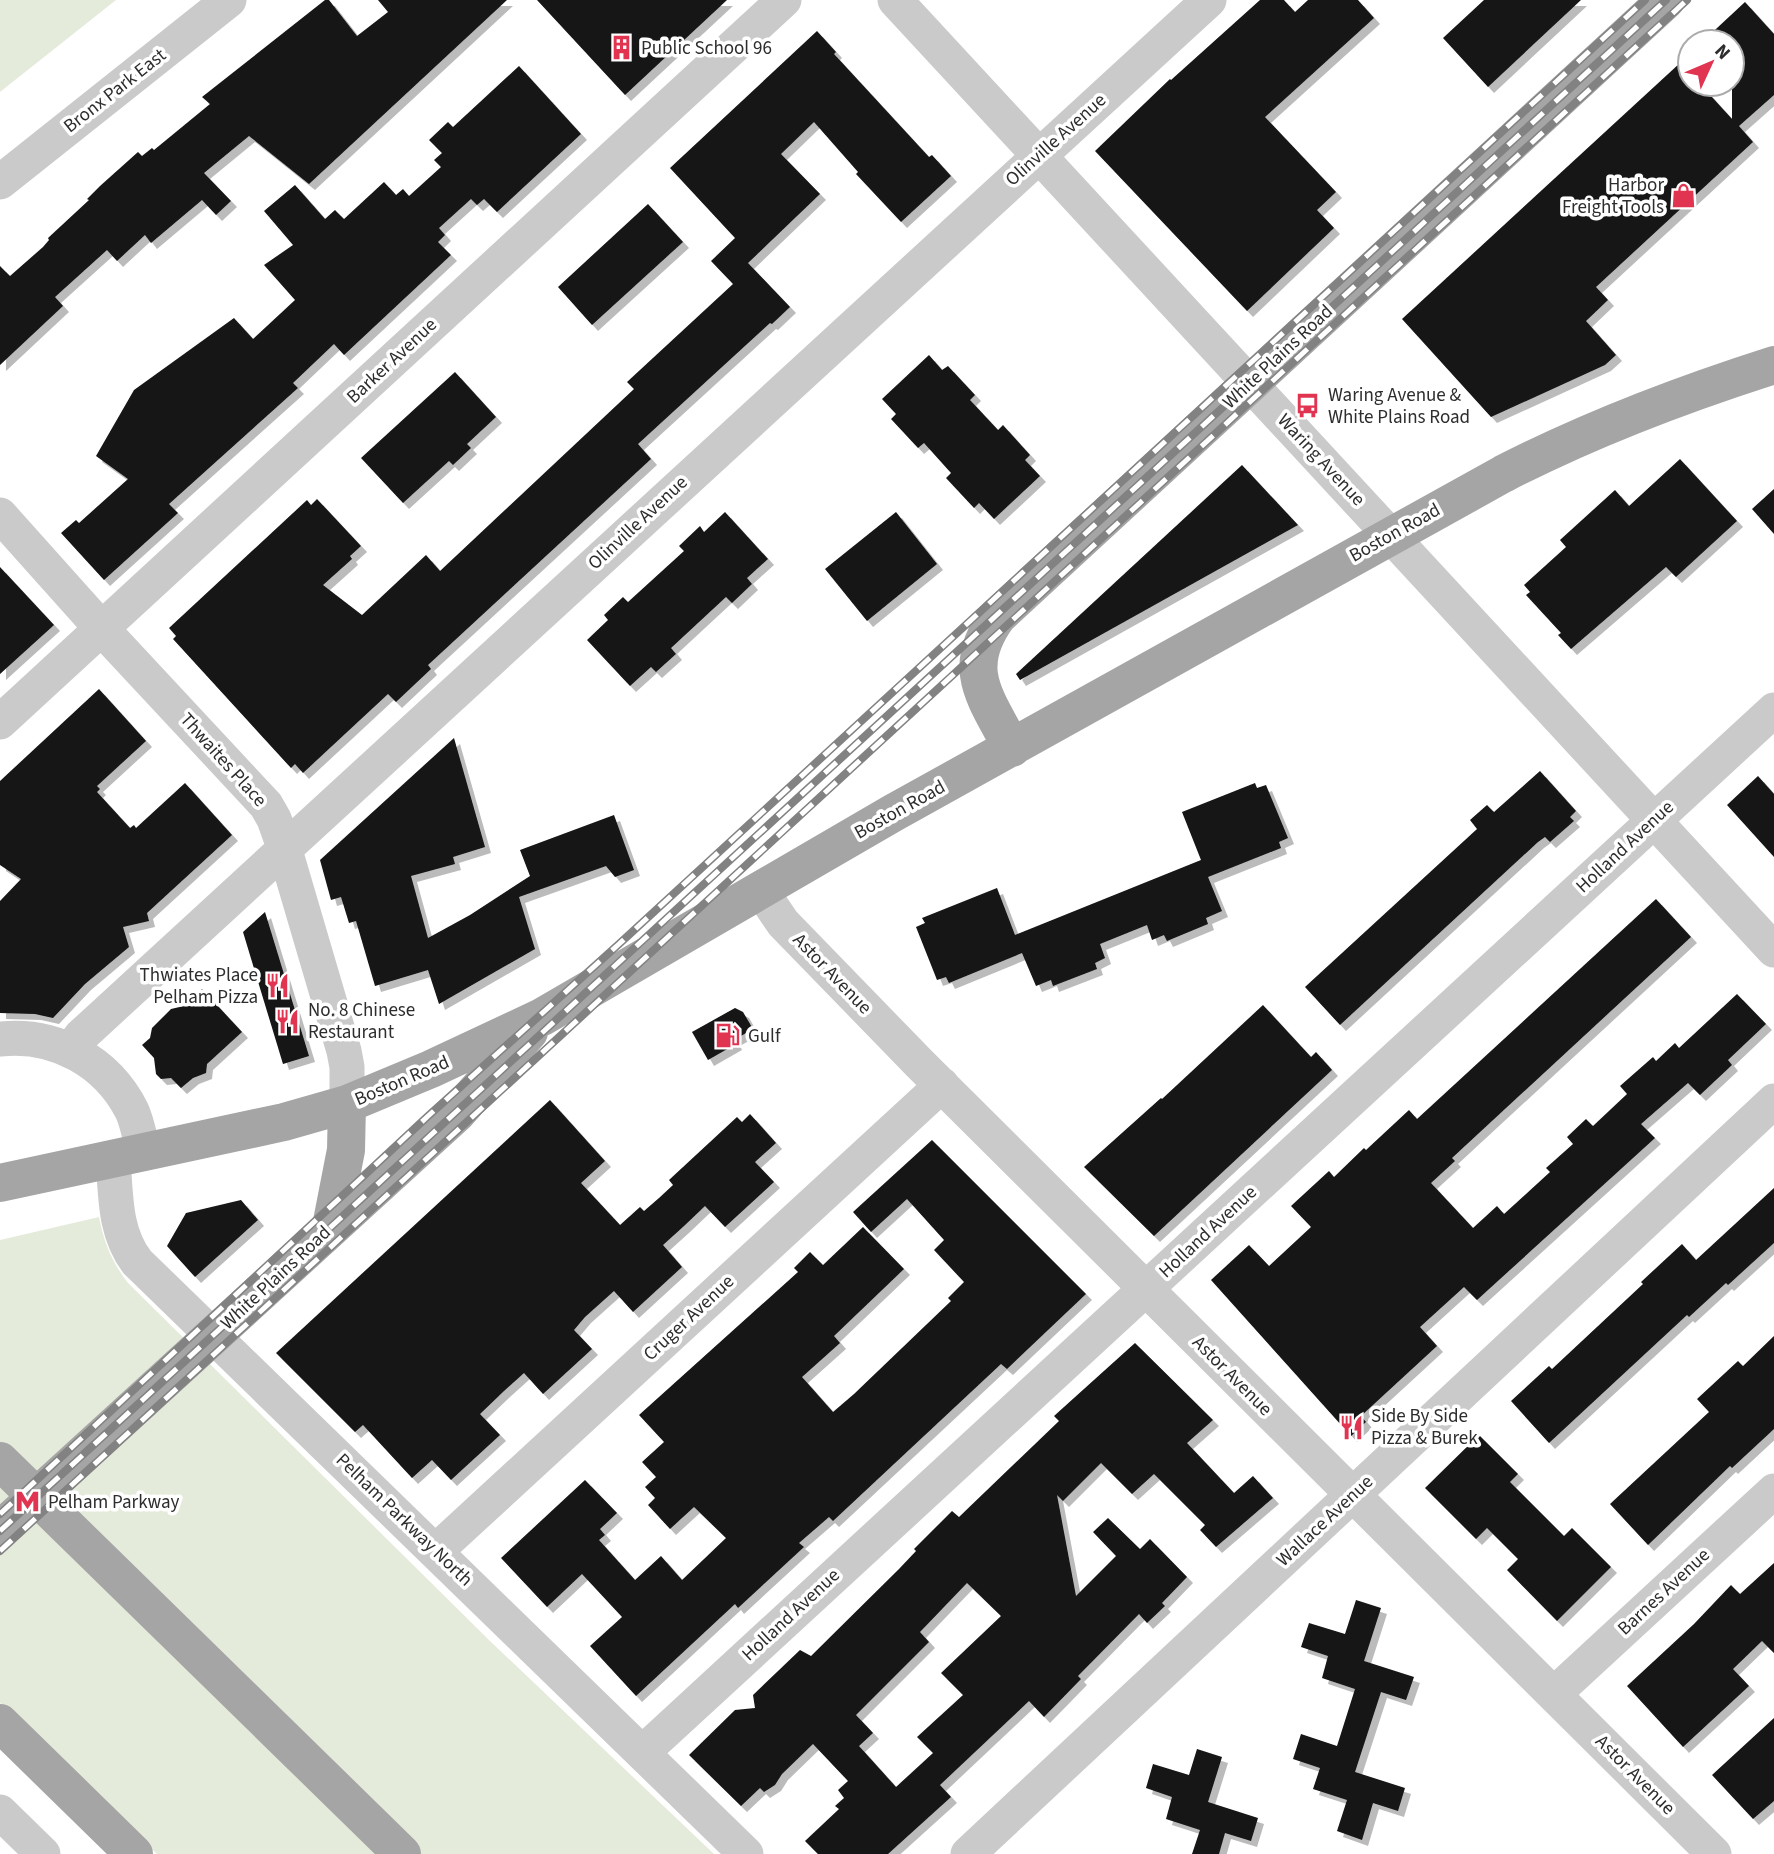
<svg xmlns="http://www.w3.org/2000/svg" width="1774" height="1854" font-family="'Source Sans 3',sans-serif">
<defs>
<filter id="shadow"><feDropShadow dx="6" dy="6" stdDeviation="0" flood-color="#0004"/></filter>
</defs>
<rect width="100%" height="100%" fill="#fff"/>
<path fill="#e5ebdb" d="M0,0H116L0,92Z
M99,1217C104,1243 112,1262 128,1283L490,1641L714,1854H157L0,1703V1240Z"/>
<path fill="#141414" fill-rule="evenodd" filter="url(#shadow)" d="M325,0H329L357,36L388,12L378,0H507L309,184L249,136L204,173L231,201L216,215L202,200L151,243L145,235L117,261L107,250L55,297L63,306L0,365V266L10,276L43,247L49,240L48,238L89,200L87,199L100,186L138,152L142,156L152,148L154,150L210,104L202,97Z
M537,0H727L625,95Z
M1260,0H1284L1295,12L1308,0H1358L1374,18L1265,117L1336,192L1317,210L1334,228L1247,311L1095,151L1170,79L1171,80Z
M1484,0H1581L1488,87L1443,38Z
M1745,2L1774,34V95L1739,126L1753,142L1596,287L1608,300L1586,321L1616,355L1605,365L1491,417L1402,319L1680,63L1690,73V84H1700L1732,119V42H1702Z
M817,31L836,52L834,54L929,157L932,155L951,176L901,222L856,174L858,172L814,122L781,154L820,194L748,263L790,307L772,324L770,323L638,444L651,459L428,665L431,669L396,702L388,694L303,773L295,764L291,768L173,639L176,636L169,628L307,500L311,505L317,499L361,546L350,556L352,559L323,585L362,615L426,555L440,571L634,389L627,382L733,284L711,261L735,238L670,168Z
M519,66L581,134L497,212L484,199L477,205L471,199L439,228L445,235L438,242L451,255L344,355L334,344L293,383L298,388L169,504L178,513L104,580L61,533L76,520L79,523L128,479L96,456L134,390L234,318L253,339L295,300L264,265L293,245L264,211L295,185L325,219L335,210L344,219L384,182L396,195L403,189L409,196L441,167L434,160L442,153L429,140L448,122L453,127Z
M648,204L683,242L592,325L558,287Z
M929,355L942,370L948,366L975,395L970,400L998,430L1003,425L1030,455L1025,460L1040,476L994,519L979,503L974,508L946,478L951,473L924,443L918,448L891,419L896,414L882,399Z
M455,372L496,417L467,444L471,448L453,465L449,461L403,503L361,458Z
M1680,459L1737,521L1676,577L1666,567L1571,649L1558,635L1561,633L1526,595L1530,592L1524,585L1566,547L1560,540L1615,490L1629,506Z
M1242,465L1298,525L1020,680L1016,674Z
M1774,489V534L1752,509Z
M725,512L768,559L747,578L752,584L732,603L726,597L671,648L676,654L656,672L651,667L630,686L587,640L608,620L604,615L623,597L628,602L684,551L679,546L700,526L704,532Z
M896,512L937,564L867,621L825,569Z
M0,567L54,625L0,674Z
M99,689L146,741L97,786L100,789L97,792L130,828L134,825L136,828L185,783L232,835L147,913L149,921L123,927L129,947L85,984L53,1018L35,1014L0,1013V901L21,879L0,865V781Z
M454,738L485,847L453,857L455,864L411,876L428,938L470,915L530,876L520,850L614,815L634,870L615,877L606,866L519,897L535,949L439,1004L428,970L375,986L356,921L349,923L341,897L331,900L320,860Z
M1540,771L1576,811L1570,817L1574,821L1550,842L1545,837L1538,842L1340,1025L1305,987L1477,829L1470,820L1487,805L1494,812Z
M1758,776L1774,794V857L1727,805Z
M1255,783L1257,788L1266,785L1288,838L1279,842L1281,848L1208,877L1222,911L1206,918L1208,924L1167,941L1164,935L1152,940L1147,925L1100,944L1105,958L1095,963L1097,969L1053,986L1051,980L1036,986L1022,953L949,983L946,977L937,980L916,927L925,923L922,918L997,888L1015,935L1201,860L1182,812Z
M1656,899L1691,937L1452,1158L1455,1161L1431,1183L1473,1228L1497,1206L1504,1214L1550,1172L1546,1168L1573,1144L1567,1137L1586,1119L1593,1126L1627,1094L1620,1086L1653,1057L1656,1061L1675,1043L1679,1048L1737,994L1766,1024L1728,1060L1732,1065L1700,1095L1688,1083L1641,1124L1655,1138L1477,1300L1464,1287L1420,1327L1437,1346L1361,1416L1366,1422L1351,1436L1211,1280L1249,1245L1269,1266L1311,1227L1291,1206L1329,1171L1334,1177L1364,1148L1366,1150L1409,1110L1417,1119Z
M265,912L309,1056L283,1064L243,932Z
M202,989L242,1032L207,1064L206,1073L193,1078L181,1088L171,1078L161,1079L156,1074L154,1058L142,1045L150,1038L152,1028L171,1009L184,1006Z
M1263,1005L1311,1057L1316,1052L1332,1070L1154,1236L1084,1167L1161,1098L1162,1099Z
M735,1008L743,1012L753,1029L734,1040L736,1044L708,1060L692,1032Z
M550,1100L605,1161L581,1183L620,1225L640,1207L644,1211L659,1198L673,1185L669,1180L737,1117L742,1122L750,1114L776,1143L755,1162L774,1182L725,1227L705,1206L684,1226L663,1245L682,1267L633,1312L614,1291L585,1317L574,1330L592,1349L543,1394L524,1373L504,1391L480,1414L500,1435L451,1480L432,1460L412,1478L363,1425L355,1432L276,1353Z
M932,1140L1086,1294L1007,1369L1001,1364L833,1521L829,1517L799,1543L804,1547L738,1608L735,1604L636,1696L590,1646L622,1617L582,1574L547,1607L501,1558L585,1480L617,1513L600,1529L605,1535L599,1540L635,1580L661,1556L682,1580L726,1538L694,1507L670,1529L648,1505L655,1498L645,1487L656,1477L642,1462L664,1442L639,1415L798,1272L794,1268L810,1252L823,1265L863,1227L904,1269L834,1336L840,1343L802,1377L833,1412L854,1394L951,1301L948,1298L964,1282L934,1250L944,1240L907,1199L871,1232L853,1212Z
M1774,1188V1243L1728,1285L1726,1283L1689,1317L1687,1315L1549,1443L1511,1401L1549,1366L1552,1369L1643,1284L1641,1282L1682,1244L1696,1260Z
M241,1200L258,1220L195,1277L167,1246L186,1213Z
M1774,1336V1429L1732,1468L1730,1466L1648,1545L1610,1504L1709,1412L1697,1399L1738,1361L1743,1366Z
M1135,1343L1213,1420L1187,1443L1234,1493L1253,1476L1273,1498L1216,1547L1200,1530L1205,1525L1154,1474L1132,1494L1101,1463L1063,1501L1057,1495L1076,1596L1116,1556L1093,1532L1108,1518L1140,1549L1150,1539L1187,1577L1162,1603L1165,1606L1147,1623L1139,1614L1078,1676L1081,1679L1044,1717L1029,1701L940,1785L951,1797L888,1854H818L805,1841L839,1809L835,1806L844,1798L838,1790L848,1781L813,1744L782,1774L775,1785L764,1792L760,1788L741,1806L689,1755L735,1710L755,1708L753,1695L800,1650L811,1656L899,1569L916,1551L914,1549L952,1511L959,1517L1059,1421L1054,1416ZM967,1583L1001,1616L941,1673L963,1695L917,1737L933,1753L896,1787L859,1746L873,1733L856,1715L929,1642L920,1632Z
M1479,1435L1518,1474L1510,1482L1564,1536L1572,1528L1611,1567L1557,1621L1507,1570L1518,1559L1487,1528L1476,1539L1425,1488Z
M1774,1563V1653L1762,1641L1733,1669L1749,1686L1683,1747L1627,1686L1694,1624L1731,1585L1740,1594Z
M1356,1600L1381,1608L1364,1661L1414,1677L1406,1700L1381,1692L1355,1772L1405,1788L1398,1811L1373,1803L1362,1840L1337,1831L1347,1800L1313,1789L1320,1768L1293,1759L1301,1734L1337,1746L1355,1689L1322,1678L1328,1656L1301,1647L1309,1623L1345,1634Z
M1774,1718V1801L1753,1819L1712,1775Z
M1197,1749L1222,1757L1208,1802L1258,1818L1251,1841L1225,1833L1219,1854H1192L1200,1830L1166,1819L1172,1797L1146,1788L1153,1764L1189,1775Z"/>
<g fill="none" stroke-linecap="round" stroke-linejoin="round">
<path stroke="#cacaca" stroke-width="35" d="M895,0L1774,950
M0,182L229,0
M0,515L102,629L266,805L274,819L284,847L344,1051L347,1067V1104
M0,722L784,0
M760,889L783,923L919,1063L1714,1854
M0,1039C55,1033 107,1061 132,1111C138,1124 140,1140 144,1153
M71,1049L81,1036L1209,0
M113,1159C116,1195 114,1232 137,1262L746,1854
M436,1551L942,1085
M1554,1694L1774,1491
M642,1753L1774,710
M0,1812L43,1854
M968,1854L1774,1101"/>
<path stroke="#a5a5a5" stroke-width="38" d="M1012,748C986,698 959,669 998,616L1666,0
M0,1183L284,1122L347,1104L431,1069L542,1017L893,813L1503,474C1590,429 1680,395 1774,365
M331,1227L346,1150L347,1104
M0,1461L402,1854
M0,1530L457,1113L529,1032
M0,1723L134,1854"/>
<defs>
<path id="rail" d="M0,1514L427,1117L619,944L1645,0
M0,1531L1666,0
M0,1551L1687,0"/>
</defs>
<use href="#rail" stroke="#828282" stroke-width="8"/>
<use href="#rail" stroke="#fff" stroke-width="5" stroke-dasharray="16" stroke-linecap="butt"/>
</g>
<defs>
<symbol id="building-bare" viewBox="-9 -9 18 18"><path d="M-4-6H4V6H1V3H-1V6H-4ZM-2.5-4.3h1.7v1.8h-1.7ZM.8-4.3h1.7v1.8H.8ZM-2.5-1h1.7V.8h-1.7ZM.8-1h1.7V.8H.8Z" fill="#e03451" stroke="#fff" stroke-width="2.5" paint-order="stroke"/></symbol>
<symbol id="shop-bare" viewBox="-9 -9 18 18"><path d="M-5-2.5h2.3a2.7 3.5 0 0 1 5.4 0H5L5.5 6h-11ZM-1.5-2.5h3a1.5 2.3 0 0 0-3 0Z" fill="#e03451" stroke="#fff" stroke-width="2.5" paint-order="stroke"/></symbol>
<symbol id="bus-bare" viewBox="-9 -9 18 18"><path d="M-5-6H5V4H4V6H2V4H-2V6H-4V4H-5ZM-3.5-4V0h7V-4ZM-3.5 1.2v1.5H-2V1.2ZM2 1.2v1.5H3.5V1.2Z" fill="#e03451" stroke="#fff" stroke-width="2.5" paint-order="stroke"/></symbol>
<symbol id="restaurant-bare" viewBox="-9 -9 18 18"><path d="M-5-6h1v4h1v-4h1v4h1v-4h1v5L-1.5 .5V6h-2V.5L-5-1ZM5-6V6H3V1.5H1.5Q1.5-4 5-6Z" fill="#e03451" stroke="#fff" stroke-width="2.5" paint-order="stroke"/></symbol>
<symbol id="fuel-bare" viewBox="-9 -9 18 18"><path d="M-5.5-6h7V0h2V4h1.3V-2.5L3-4.5l.8-.8L6-3V5H2.5V1h-1V6h-7ZM-4.2-4.7v3.2H.2V-4.7Z" fill="#e03451" stroke="#fff" stroke-width="2.5" paint-order="stroke"/></symbol>
<symbol id="metro-bare" viewBox="-9 -9 18 18"><path d="M-5.5 5V-5H-3L0 0L3-5H5.5V5H3V-.5L0 4L-3-.5V5Z" fill="#e03451" stroke="#fff" stroke-width="2.5" paint-order="stroke"/></symbol>
</defs>
<g fill-rule="evenodd">
<use href="#building-bare" x="604" y="30" width="35" height="35"/>
<use href="#shop-bare" x="1666" y="178" width="35" height="35"/>
<use href="#bus-bare" x="1290" y="388" width="35" height="35"/>
<use href="#restaurant-bare" x="260" y="968" width="35" height="35"/>
<use href="#restaurant-bare" x="270" y="1004" width="35" height="35"/>
<use href="#fuel-bare" x="710" y="1018" width="35" height="35"/>
<use href="#restaurant-bare" x="1334" y="1410" width="35" height="35"/>
<use href="#metro-bare" x="10" y="1484" width="35" height="35"/>
</g>
<g text-anchor="middle" dominant-baseline="central" stroke-width="7" stroke-linejoin="round" paint-order="stroke">
<g font-size="19" fill="#2d2d2d" stroke="#fff" text-anchor="start">
<text x="641" y="48">Public School 96</text>
<text x="1664" y="185" text-anchor="end">Harbor<tspan x="1664" dy="22">Freight Tools</tspan></text>
<text x="1328" y="395">Waring Avenue &amp;<tspan x="1328" dy="22">White Plains Road</tspan></text>
<text x="258" y="975" text-anchor="end">Thwiates Place<tspan x="258" dy="22">Pelham Pizza</tspan></text>
<text x="308" y="1010">No. 8 Chinese<tspan x="308" dy="22">Restaurant</tspan></text>
<text x="748" y="1036">Gulf</text>
<text x="1371" y="1416">Side By Side<tspan x="1371" dy="22">Pizza &amp; Burek</tspan></text>
<text x="48" y="1502">Pelham Parkway</text>
</g>
<g font-size="19" fill="#2d2d2d" stroke="#fff">
<text transform="translate(115 91) rotate(-38)">Bronx Park East</text>
<text transform="translate(1056 140) rotate(-42)">Olinville Avenue</text>
<text transform="translate(1278 357) rotate(-43)">White Plains Road</text>
<text transform="translate(392 361) rotate(-43)">Barker Avenue</text>
<text transform="translate(1321 460) rotate(47)">Waring Avenue</text>
<text transform="translate(638 523) rotate(-43)">Olinville Avenue</text>
<text transform="translate(1395 533) rotate(-29)">Boston Road</text>
<text transform="translate(223 760) rotate(48)">Thwaites Place</text>
<text transform="translate(900 810) rotate(-29)">Boston Road</text>
<text transform="translate(1625 847) rotate(-43)">Holland Avenue</text>
<text transform="translate(832 974) rotate(46)">Astor Avenue</text>
<text transform="translate(402 1081) rotate(-23)">Boston Road</text>
<text transform="translate(1208 1232) rotate(-43)">Holland Avenue</text>
<text transform="translate(276 1278) rotate(-43)">White Plains Road</text>
<text transform="translate(689 1318) rotate(-43)">Cruger Avenue</text>
<text transform="translate(1232 1376) rotate(45)">Astor Avenue</text>
<text transform="translate(404 1520) rotate(44)">Pelham Parkway North</text>
<text transform="translate(1325 1521) rotate(-43)">Wallace Avenue</text>
<text transform="translate(1664 1592) rotate(-43)">Barnes Avenue</text>
<text transform="translate(791 1615) rotate(-43)">Holland Avenue</text>
<text transform="translate(1635 1775) rotate(45)">Astor Avenue</text>
</g>
</g>
<g transform="translate(1711 63) rotate(46)"><circle r="33" fill="#ffffff" stroke="#ababab" stroke-width="2"/>
<path d="M0-5L12 26L0 18L-12 26Z" fill="#e03451"/>
<text y="-10" font-size="19" font-weight="bold" text-anchor="middle" fill="#2d2d2d">N</text>
</g>
</svg>
